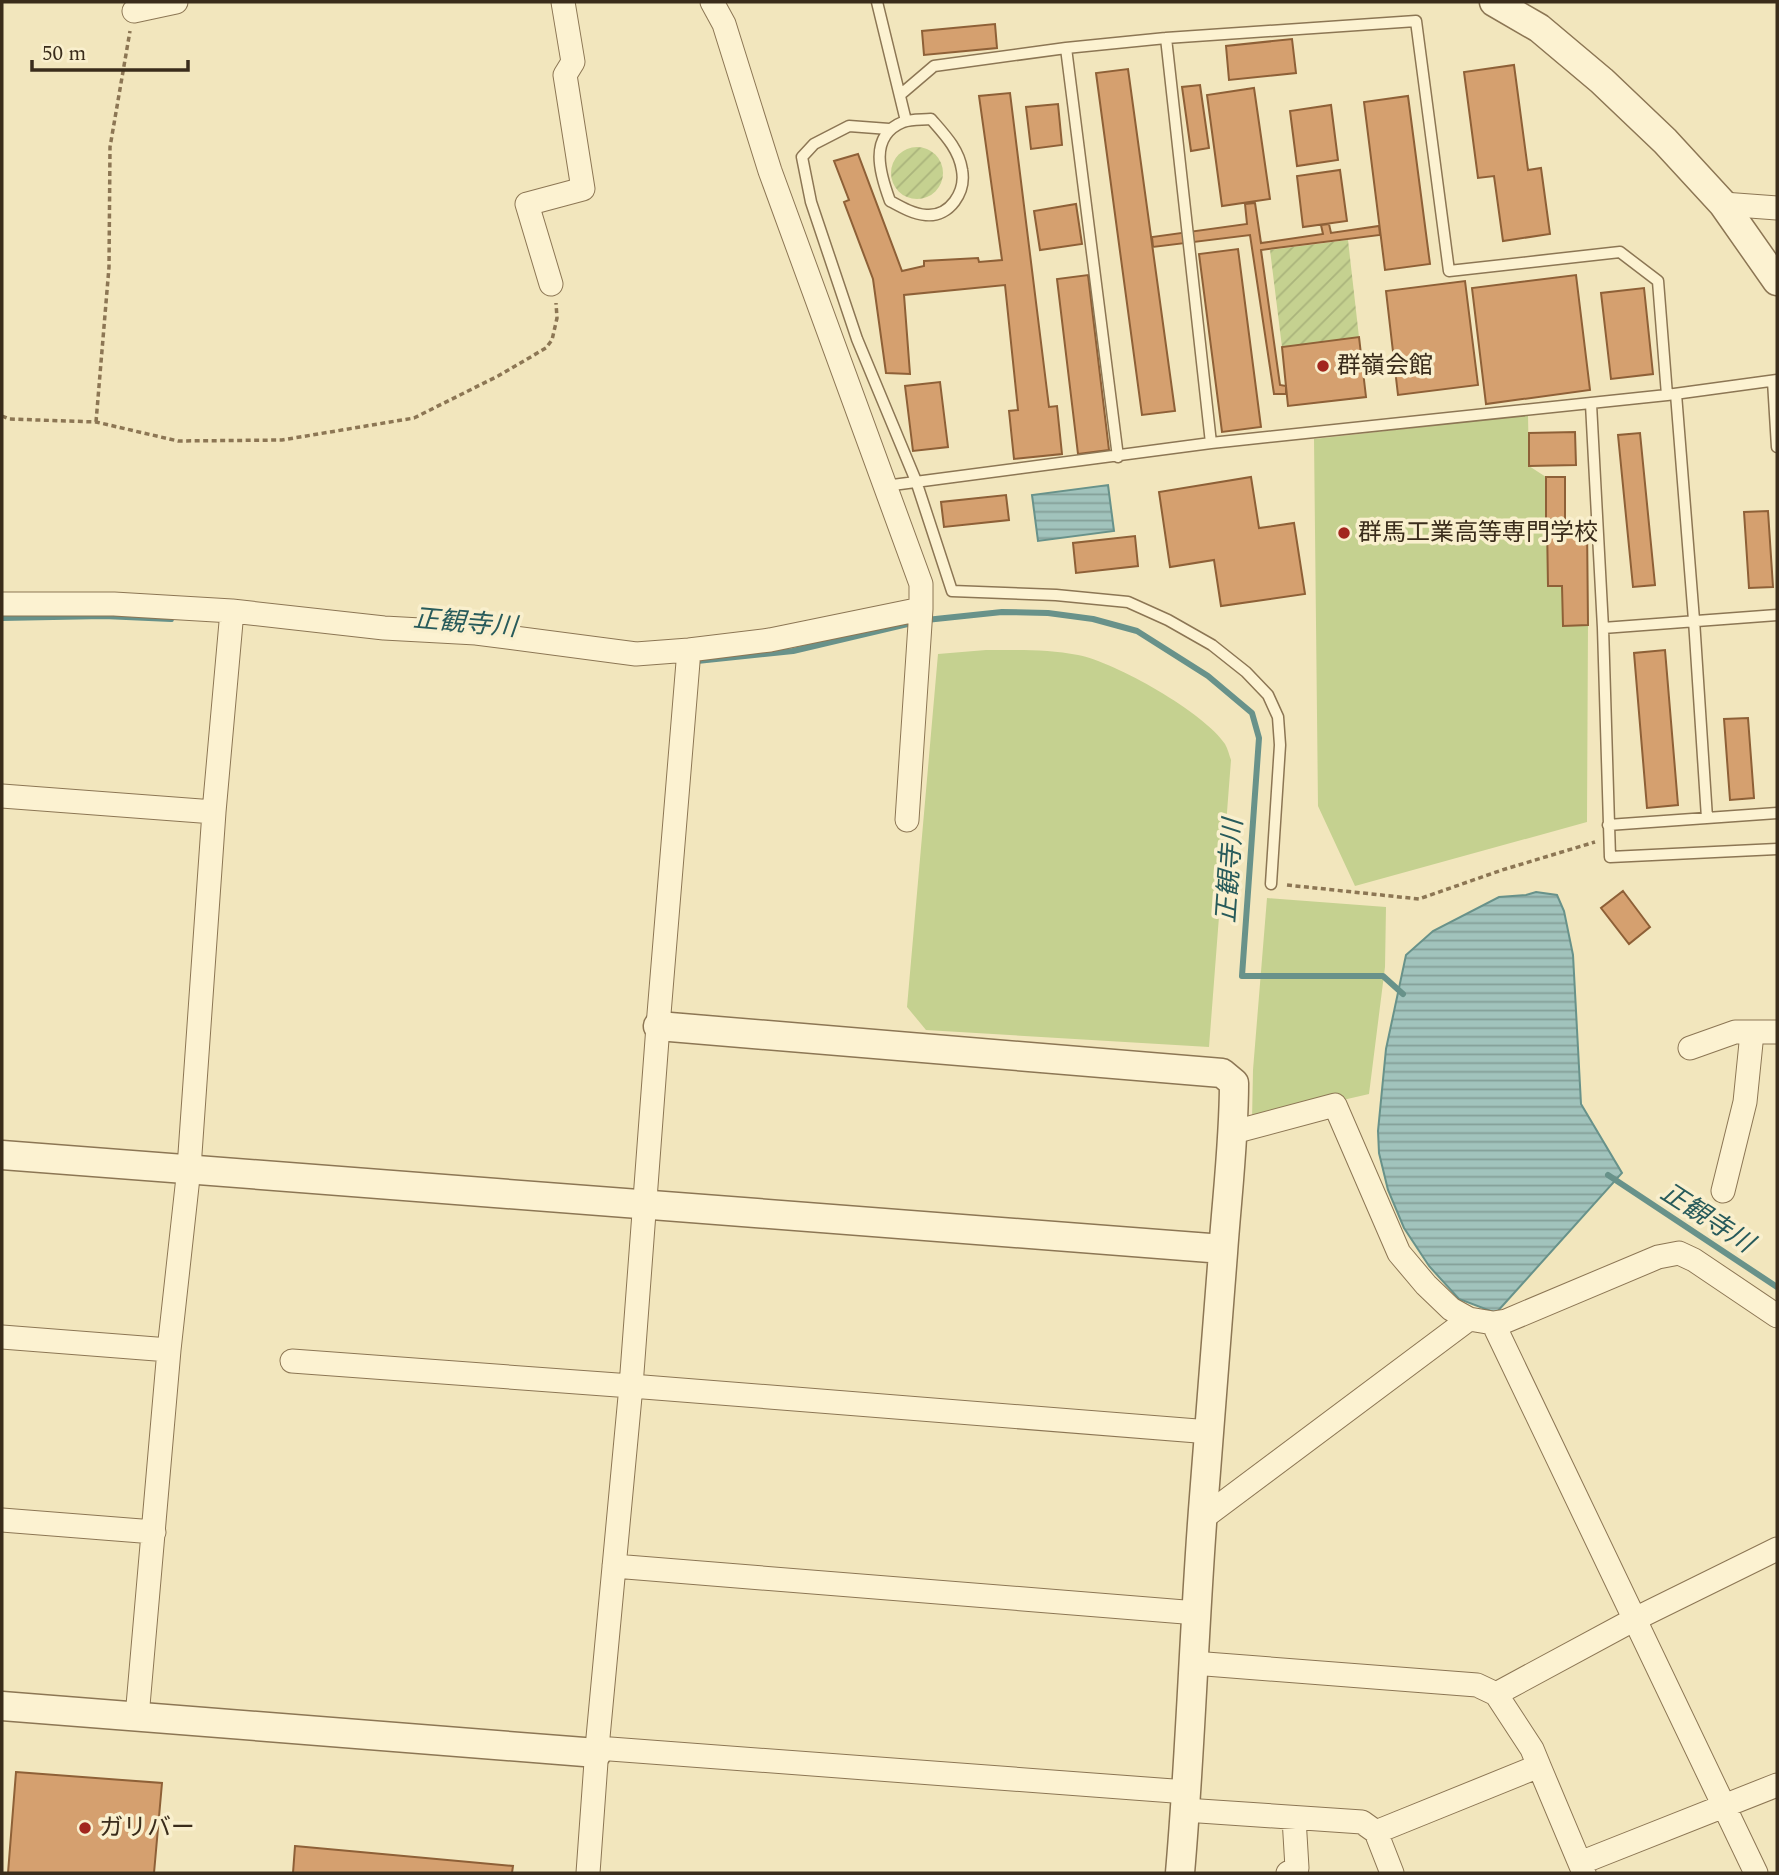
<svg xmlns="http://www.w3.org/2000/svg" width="1779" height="1875" font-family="Spectral,'Noto Sans JP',serif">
<defs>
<pattern id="garden-furrows" width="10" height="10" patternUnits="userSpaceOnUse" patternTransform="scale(1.75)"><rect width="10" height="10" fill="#c5d190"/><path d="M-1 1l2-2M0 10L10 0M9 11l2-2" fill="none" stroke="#aab47c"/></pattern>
<pattern id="water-rules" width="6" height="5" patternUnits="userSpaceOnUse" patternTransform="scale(1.75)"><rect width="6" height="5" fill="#a1c3bc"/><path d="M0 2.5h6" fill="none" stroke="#849f98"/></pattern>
</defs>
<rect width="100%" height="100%" fill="#f2e6bd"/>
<path fill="url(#garden-furrows)" d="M891 173a26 26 0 1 1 52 0a26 26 0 1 1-52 0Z
M1348,240L1359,337L1282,347L1270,250Z"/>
<path fill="#c5d190" d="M1528,415L1529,466L1546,477L1548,586H1562L1563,625H1588L1587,822L1355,886L1318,806L1314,439Z
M986,650C1017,650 1048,649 1078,655C1115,662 1205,713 1225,744C1228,749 1229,755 1231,760L1209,1047L926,1030L907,1007L938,654Z
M1267,898L1386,907L1385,967L1369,1094L1252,1121L1253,1070Z"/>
<path fill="url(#water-rules)" stroke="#68928a" stroke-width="2" d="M1108,485L1114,531L1038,541L1032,495Z
M1536,892L1557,895L1564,911L1573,955L1581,1104L1622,1173L1496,1313L1459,1299L1429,1266L1404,1228L1388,1190L1379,1153L1378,1131L1386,1049L1406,955L1433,931L1499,897L1526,895Z"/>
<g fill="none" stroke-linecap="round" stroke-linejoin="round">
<path stroke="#68928a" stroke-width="6" d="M2,618L104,616L171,619
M926,620L1002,612L1048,613L1093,619L1137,631L1208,676L1252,713L1259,738L1242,976H1383L1403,994
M697,661L793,651L916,622
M1608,1175L1777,1287"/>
</g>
<path fill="#d5a06f" stroke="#8e6037" stroke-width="2" d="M995,24L997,48L924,55L922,31Z
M1292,39L1296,73L1229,80L1226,46Z
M1514,65L1528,170L1541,168L1550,234L1503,241L1494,176L1478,178L1464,72Z
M1128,69L1175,411L1142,415L1096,73Z
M1200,85L1209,148L1191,151L1182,87Z
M1254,88L1270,199L1222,206L1207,95Z
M1010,93L1049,407L1057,406L1062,454L1014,459L1009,411L1018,410L1005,285L904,295L910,374L886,373L873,279L844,202L849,200L834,161L858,154L902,271L924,266V261L978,258L979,262L1002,260L979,96Z
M1408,96L1430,264L1385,270L1364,102Z
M1058,104L1062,145L1031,149L1026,107Z
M1331,105L1338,160L1297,166L1290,111Z
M1340,170L1347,221L1303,227L1297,176Z
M1255,203L1261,243L1323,234L1321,225L1329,224L1331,233L1379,226L1380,235L1261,250L1280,385L1286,386V394H1274L1250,235L1153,247L1152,237L1247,224L1245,204Z
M1076,204L1082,244L1040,250L1034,211Z
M1238,249L1261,427L1222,432L1199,254Z
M1088,275L1109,450L1078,454L1057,279Z
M1576,275L1590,390L1486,404L1472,288Z
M1465,281L1478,385L1398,395L1386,291Z
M1644,288L1653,374L1611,379L1601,293Z
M1359,337L1366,397L1288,406L1282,347Z
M940,382L948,447L913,451L905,386Z
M1575,432L1576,465L1529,466V433Z
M1640,433L1655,585L1633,587L1618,435Z
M1251,477L1259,528L1294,523L1305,594L1221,606L1214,560L1170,567L1159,492Z
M1546,477H1565V519H1546Z
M1006,495L1009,520L944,527L941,502Z
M1768,511L1773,587L1749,588L1744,512Z
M1587,523L1588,625L1563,626L1562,586H1548L1547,524Z
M1135,536L1138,566L1076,573L1073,543Z
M1665,650L1678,805L1647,808L1634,653Z
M1748,718L1754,798L1730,800L1724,719Z
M1623,891L1650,927L1629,944L1601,908Z
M16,1772L162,1783L154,1873H8Z
M295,1846L513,1866L512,1873H293Z"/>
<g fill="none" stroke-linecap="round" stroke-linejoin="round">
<defs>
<path id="service" d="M877,2L906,121
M1166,38L1211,443
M1066,48L1118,457
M900,95L934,66L1066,48L1166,38L1416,21L1449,271L1620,252L1658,281L1667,395
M931,119C944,134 959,149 962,170C966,192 950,217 926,215C913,214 901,207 890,201C880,174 868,136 903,122C912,119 922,120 931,119Z
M889,129L849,126L814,144L802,157L811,202L857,339L916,481L952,591L1056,595L1128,602L1168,620L1212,645L1246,672L1268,695L1278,717L1280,745L1271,884
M1773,381L1777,447
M1676,394L1694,620L1707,818
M1591,404L1603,628L1610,857L1777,849
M885,486L1211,443L1667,395L1777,380
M1603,628L1777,615
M1608,825L1777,813"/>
<path id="minor" d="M134,11L176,2
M1723,204L1777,208
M551,284L527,204L583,189L565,75L573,62L563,2
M2,604H114L232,611L384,628L476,633L636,654L689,650L770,640L921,609V584L770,171L724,24L712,2
M2,796L214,812
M907,820L921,609
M1690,1048L1735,1032H1777
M1234,1132L1335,1105L1399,1253L1426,1285L1451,1309L1469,1319L1493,1323L1506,1321L1658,1257L1679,1253L1694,1260L1777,1316
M1723,1191L1745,1102L1752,1033
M1493,1323L1756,1873
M2,1337L169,1350
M292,1361L631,1386L1210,1432
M1203,1518L1469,1319
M2,1520L154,1532
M614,1566L1197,1613
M1193,1663L1477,1685L1496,1694
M137,1717L169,1350L189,1168L214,812L232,611
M597,1748L1187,1792
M1539,1766L1532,1749L1496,1694L1635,1619L1777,1549
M1185,1810L1362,1822L1376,1832L1392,1873
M1376,1832L1539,1766L1584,1873
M1580,1863L1777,1785
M588,1873L597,1748L631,1386L658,1026L689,650
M1288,1873L1297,1868L1294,1818"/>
<path id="tertiary" d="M1494,2L1539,28L1602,81L1665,141L1723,204L1777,281
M658,1026L1222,1073L1234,1083C1234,1141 1227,1196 1223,1253C1217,1334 1211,1415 1204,1497C1194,1622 1191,1748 1180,1873
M2,1155L1223,1249
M2,1706L597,1753"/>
</defs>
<use href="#service" stroke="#8c7654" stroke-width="13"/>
<use href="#minor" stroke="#8c7654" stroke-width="25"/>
<use href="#tertiary" stroke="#8c7654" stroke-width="31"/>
<path stroke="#8c7654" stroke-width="3.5" stroke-dasharray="5 3.5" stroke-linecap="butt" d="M2,416L9,419L96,422L178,441L282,440L414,418L498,376L546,348L552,340L557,318L556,303
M96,422L109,267L110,147L130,31
M1287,885L1419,899L1502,870L1595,842"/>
<use href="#service" stroke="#fcf2d1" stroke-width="10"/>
<use href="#minor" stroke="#fcf2d1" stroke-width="23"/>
<use href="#tertiary" stroke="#fcf2d1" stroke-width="28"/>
</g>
<g fill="#a2261e" stroke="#f9efcd" stroke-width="2.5">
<circle cx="1323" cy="366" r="7"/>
<circle cx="1344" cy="533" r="7"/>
<circle cx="85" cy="1828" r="7"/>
</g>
<g text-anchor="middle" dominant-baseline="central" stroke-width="7" stroke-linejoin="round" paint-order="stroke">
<g font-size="24" fill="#3a2c1b" stroke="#f9efcd" text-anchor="start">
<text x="1337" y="366">群嶺会館</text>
<text x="1358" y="533">群馬工業高等専門学校</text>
<text x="99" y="1828">ガリバー</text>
</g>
<g font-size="26" font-style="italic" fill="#285b5b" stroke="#f9efcd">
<text transform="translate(465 623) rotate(5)">正観寺川</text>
<text transform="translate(1230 871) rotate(-86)">正観寺川</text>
<text transform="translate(1707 1218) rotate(33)">正観寺川</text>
</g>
</g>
<rect width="1779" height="1875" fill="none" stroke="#3a2c1b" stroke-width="7"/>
<path d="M32 60v10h156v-10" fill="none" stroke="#3a2c1b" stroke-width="3.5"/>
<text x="42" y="60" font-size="21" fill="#3a2c1b" stroke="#f9efcd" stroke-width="5" paint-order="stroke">50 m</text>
</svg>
